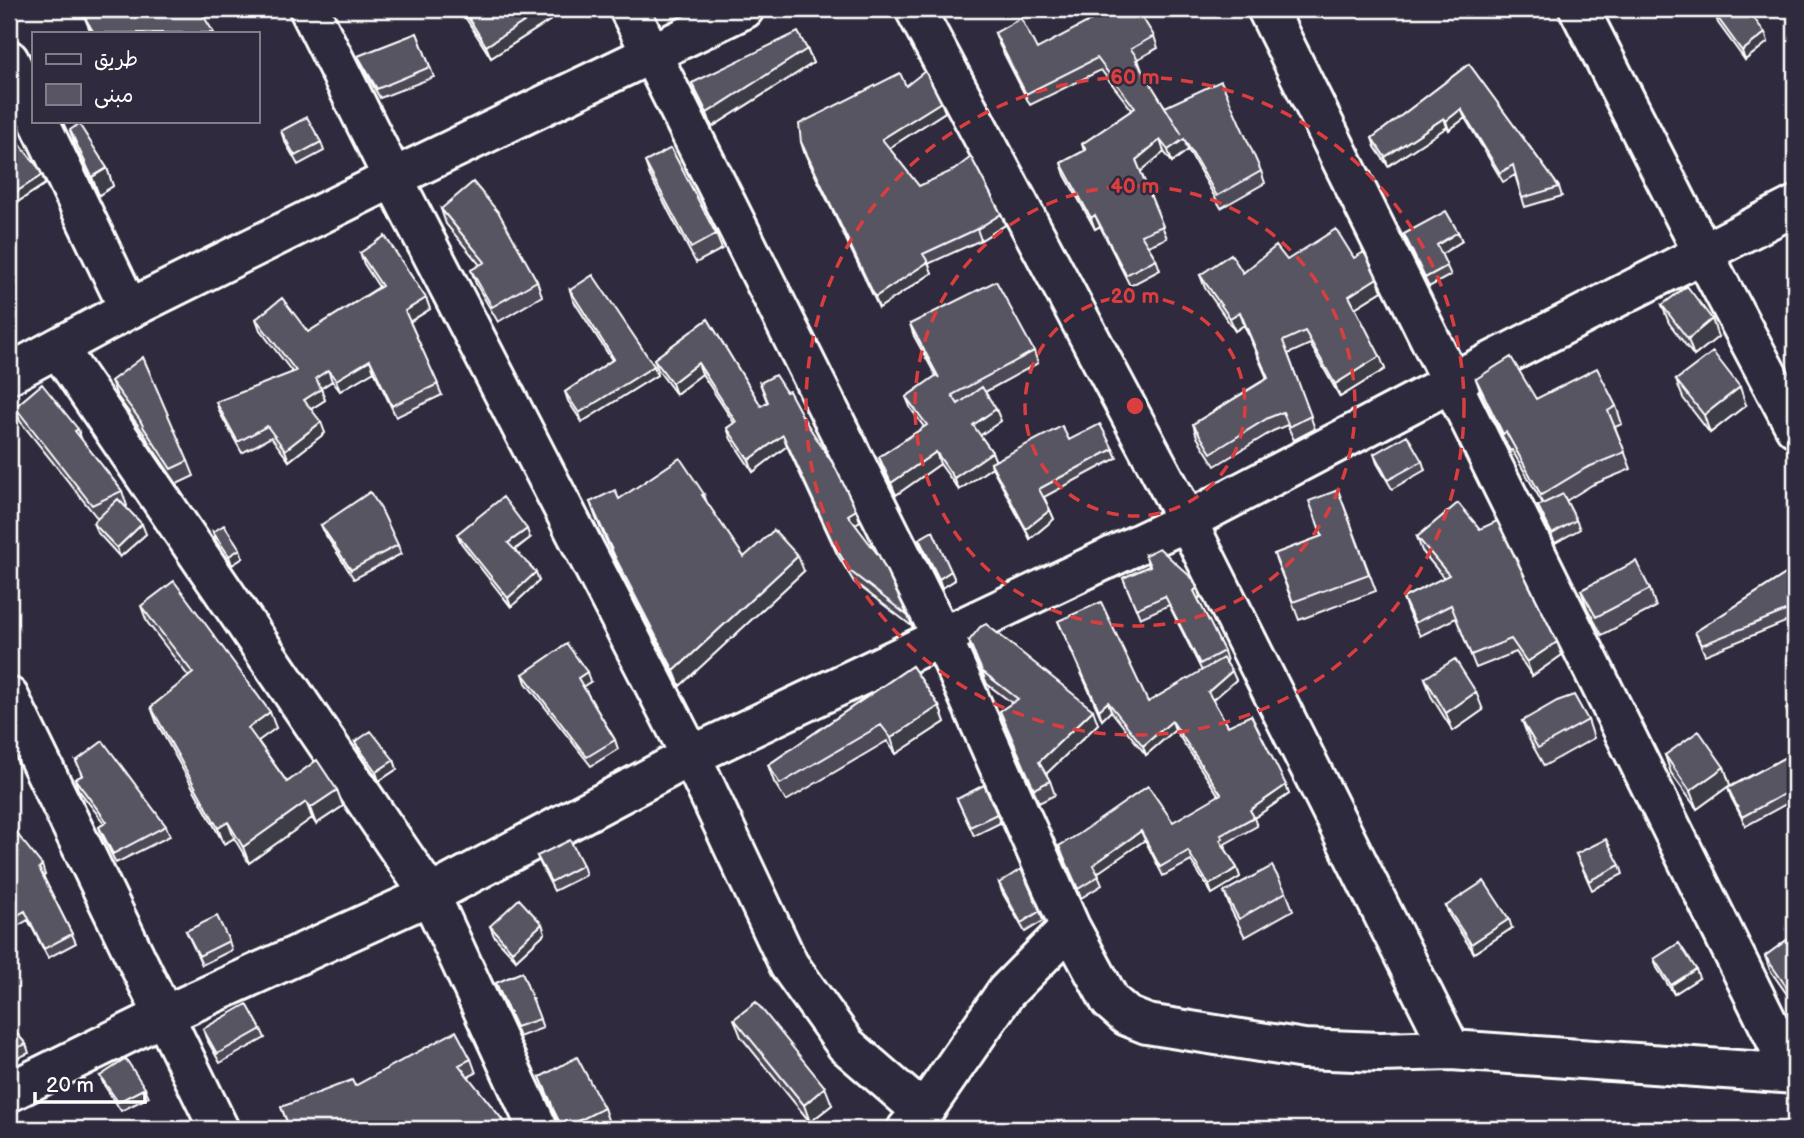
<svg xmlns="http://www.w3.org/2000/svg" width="1804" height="1138" font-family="'Balsamiq Sans','Playpen Sans Arabic',sans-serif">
<rect width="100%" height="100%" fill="#2f2a3d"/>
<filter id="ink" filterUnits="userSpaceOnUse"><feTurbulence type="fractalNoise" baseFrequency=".0143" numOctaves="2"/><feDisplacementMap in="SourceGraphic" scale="14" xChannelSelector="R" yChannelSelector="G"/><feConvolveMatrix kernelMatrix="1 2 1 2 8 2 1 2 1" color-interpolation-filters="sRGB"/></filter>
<g filter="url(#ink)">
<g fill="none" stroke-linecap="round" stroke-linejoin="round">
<defs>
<path id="street" d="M309,9L393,178L691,756L789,965L846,1045L923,1112
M629,9L942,637L1070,927L1110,1001L1127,1016L1147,1024L1304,1049L1380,1052L1451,1050L1795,1074
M915,9L1187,521L1451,1050
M1267,9L1793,1074
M1579,9L1703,253L1795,427
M9,60L33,110
M39,121L129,309
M58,348L430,895L538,1129
M9,697L219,1129
M9,1092L163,1016L430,895L691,756L1187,521L1452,382L1795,206
M907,1129L923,1112L1006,992L1070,927"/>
<path id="secondary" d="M9,374L129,309L393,178L744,9"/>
</defs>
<use href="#street" stroke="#fff" stroke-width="44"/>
<use href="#secondary" stroke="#fff" stroke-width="44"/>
<use href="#street" stroke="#2f2a3d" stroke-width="38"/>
<use href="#secondary" stroke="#2f2a3d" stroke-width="38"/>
</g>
<path fill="#4d4956" stroke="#fff" stroke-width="2" d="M460,9H568L491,58Z
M1715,14L1765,33L1768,42L1745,60L1718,23Z
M84,16L214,33H91Z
M417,33L434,77L380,98L362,66L358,56Z
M995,33L1037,49L1154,36L1158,48L1138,59L1142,71L1167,110L1261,171L1265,183L1221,208L1188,150L1172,162L1164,152L1140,172L1167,238L1148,246L1156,259L1160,270L1130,286L1100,226L1095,229L1065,175L1061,163L1084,151L1082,144L1132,110L1101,70L1030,105L999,44Z
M807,49L813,63L712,127L697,97L692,83Z
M1469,64L1559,187L1562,196L1525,207L1515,175L1503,182L1465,118L1449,130L1447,127L1388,166L1375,147L1372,138Z
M906,86L945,112L889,148L919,186L1001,214L1005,225L981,240L928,264L932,273L879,308L804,152L801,142Z
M70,130L107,168L113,186L99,195L76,148Z
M9,131L42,175L45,184L16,203L9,192Z
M281,131L321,142L324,151L298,165L284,140Z
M645,162L716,234L722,249L696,263L650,176Z
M441,209L537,281L542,296L498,322L476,284L471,270L480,265L446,224Z
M1458,232L1462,241L1441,254L1451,275L1429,287L1407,244L1404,234Z
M360,253L426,298L430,309L410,322L442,395L396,417L374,371L340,391L332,381L321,388L325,400L311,409L325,433L289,461L271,437L242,453L220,413L216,402L293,373L260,330L256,319L308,332L379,287L364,264Z
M1354,258L1382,291L1355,308L1385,369L1340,397L1310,344L1288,354L1315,429L1294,440L1287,425L1273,431L1215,466L1197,437L1193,424L1267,378L1244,325L1235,331L1205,288L1200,275L1243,273L1287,260Z
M9,280L15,298L9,301Z
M570,290L654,366L657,375L582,422L568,401L565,392L612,360L573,300Z
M1662,305L1718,337L1694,356L1669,323Z
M708,319L761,406L767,402L760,383L804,419L856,510L860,521L855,524L908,616L913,627L854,582L837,554L787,446L753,472L731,439L727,428L734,423L702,374L676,394L658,370L654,359Z
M910,324L1034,351L1038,363L985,392L1001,421L980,435L992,452L995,461L1069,440L1113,449L1117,458L1044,497L1054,519L1030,539L992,467L959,490L940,464L896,495L883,470L879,457L924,427L911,409L906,397L936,376L914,336Z
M1476,379L1536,399L1616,406L1622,424L1615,427L1631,469L1592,485L1566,501L1576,520L1580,529L1555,543L1538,506L1543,504L1512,450L1510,451L1482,396Z
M1676,380L1746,405L1710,433L1683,398Z
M111,381L188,461L194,476L177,484L149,443L145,435L117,396Z
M15,407L83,442L122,491L127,506L125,507L146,534L120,557L97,532L93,523L98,519L20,421Z
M1374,454L1422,461L1425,470L1392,489L1377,463Z
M1338,490L1376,591L1299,620L1274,554L1322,536Z
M704,494L707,503L744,557L804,571L680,686L622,575L596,518L590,502Z
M321,525L398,545L401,554L354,579L325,534Z
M213,532L243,558L232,565L216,541Z
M457,534L530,538L515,550L539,581L511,607L461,543Z
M1417,537L1562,655L1532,676L1516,652L1476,668L1456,618L1420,636L1408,612L1403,598L1444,578L1422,551Z
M919,539L951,571L955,580L942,588L922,548Z
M1145,555L1197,588L1200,597L1198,600L1224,651L1227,661L1226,662L1236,680L1213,700L1228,726L1289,794L1254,818L1257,826L1225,844L1226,847L1225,848L1237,868L1240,877L1212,894L1191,861L1163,876L1145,840L1097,873L1102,885L1081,898L1059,846L1173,822L1219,796L1175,730L1146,755L1111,711L1102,720L1058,621L1148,702L1202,671L1169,605L1140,618L1123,578L1149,566Z
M1795,568V618L1705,655L1695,632Z
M1650,589L1656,607L1602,635L1587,608L1581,590Z
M141,606L276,728L258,741L287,782L337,790L343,806L316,824L312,818L249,863L234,838L224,844L157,723L151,707L189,677L147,622Z
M969,641L1098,724L1046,774L1050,781L1055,795L1039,803L1000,711L1012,703L987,684Z
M912,666L939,706L945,722L896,754L887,741L786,801L774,782L768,765Z
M523,674L590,682L583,686L615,740L618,749L591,766L526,683Z
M1425,678L1483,710L1453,731L1431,696Z
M1588,720L1594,738L1544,766L1529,739L1522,721Z
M355,742L394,760L397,769L379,781L359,751Z
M1795,752V799L1746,826L1731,797L1728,788Z
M1665,755L1724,767L1730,785L1697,809L1671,773Z
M76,761L166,826L170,836L116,863L102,836L99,827L104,823L78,789L75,779L82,776Z
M957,799L997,814L1000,823L974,836Z
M9,819L18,835L45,875L43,876L72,934L76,943L48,958L28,920L9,931Z
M1576,854L1620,865L1623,874L1592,890Z
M537,856L583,865L586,875L554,891L541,865Z
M999,883L1040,911L1043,921L1025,932L1002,892Z
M1224,892H1286L1293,910L1245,937L1231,910Z
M1446,906L1512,928L1474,953L1449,915Z
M542,924L545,933L516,960L494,936L490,926Z
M186,931L229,941L232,950L202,965Z
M1795,934V997L1791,1000L1770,970L1765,956Z
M1654,959L1699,978L1674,994L1657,968Z
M522,972L543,1028L519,1037L496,983Z
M734,1019L832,1105L810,1122L741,1037Z
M9,1025L26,1044L29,1053L9,1062Z
M203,1029H261L265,1038L220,1063L206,1038Z
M471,1059L476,1073L468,1077L505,1123L507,1129H290L281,1107L355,1086Z
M100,1076L145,1088L149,1097L121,1111L104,1085Z
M540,1077L604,1108L610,1126L603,1129H560Z"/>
<path fill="#3e3c46" stroke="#fff" stroke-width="2" d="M544,9H568L491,58L486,46Z
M1765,33L1768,42L1745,60L1742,51Z
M807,49L813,63L712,127L707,113Z
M941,102L945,112L886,150L882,139Z
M1461,109L1465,118L1449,130L1446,121Z
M1444,118L1447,127L1388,166L1385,157Z
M1184,139L1188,150L1172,162L1168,150Z
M1160,140L1164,152L1140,172L1136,160Z
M107,168L113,186L99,195L92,177Z
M42,175L45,184L16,203L13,194Z
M1001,214L1005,225L981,240L977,229Z
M1095,215L1100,226L1095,229L1091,218Z
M1458,232L1462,241L1440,255L1437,245Z
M928,262L932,273L879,308L875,297Z
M1377,278L1382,291L1353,309L1349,296Z
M426,298L430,309L409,322L405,311Z
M1240,312L1244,325L1235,331L1230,318Z
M1712,319L1718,337L1694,356L1688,339Z
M1380,356L1385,369L1340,397L1335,384Z
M370,360L374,371L340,391L336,380Z
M698,363L702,374L676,394L672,383Z
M654,366L657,375L582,422L579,413Z
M328,370L332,381L320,389L316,378Z
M1740,387L1746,405L1710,433L1704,415Z
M321,389L325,400L308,411L304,400Z
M996,409L1001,421L978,437L973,425Z
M321,422L325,433L289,461L285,450Z
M78,429L83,443L75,431Z
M783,435L787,446L753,472L749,460Z
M936,452L940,464L896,495L891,483Z
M992,452L997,464L991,463L992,467L959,490L954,478Z
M856,510L860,521L852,526L848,515Z
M1050,510L1054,519L1030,539L1026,529Z
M142,524L146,534L120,557L117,548Z
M527,529L530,538L511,552L508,543Z
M240,549L243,558L232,565L229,556Z
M798,556L804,571L680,686L674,671Z
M951,571L955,580L942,588L939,579Z
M536,572L539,581L511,607L508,598Z
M1197,588L1200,597L1197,600L1194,591Z
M1557,642L1562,655L1532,676L1527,662Z
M1232,671L1236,680L1211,701L1208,692Z
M587,672L590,682L582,687L578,678Z
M1476,692L1483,710L1453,731L1446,713Z
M1108,702L1111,711L1102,720L1099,710Z
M939,706L945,722L896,754L891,738Z
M1093,710L1098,724L1044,776L1039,762Z
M270,712L276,728L254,744L248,728Z
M1172,721L1175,730L1146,755L1143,746Z
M394,760L397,769L379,781L376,772Z
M1724,767L1730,785L1697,809L1690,791Z
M1286,785L1289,794L1254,818L1250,810Z
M337,790L343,806L316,824L310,808Z
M306,802L312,818L249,863L243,847Z
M228,822L234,838L224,844L218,828Z
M1141,831L1145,840L1096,874L1093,865Z
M42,865L45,875L42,877L39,868Z
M1237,868L1240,877L1212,894L1209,885Z
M1509,919L1512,928L1474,953L1471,944Z
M542,924L545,933L516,960L512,951Z
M1696,969L1699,978L1674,994L1671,985Z
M1795,980V997L1791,1000L1786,986Z
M825,1087L832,1105L810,1122L804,1105Z
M505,1123L507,1129H497Z"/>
<path fill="#595564" stroke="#fff" stroke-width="2" d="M95,9H199L214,33H94L84,16Z
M463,9H544L486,46Z
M1112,9H1137L1154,36L1131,49L1138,59L1136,60L1182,135L1165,107L1221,81L1261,171L1217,196L1184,139L1168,150L1160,140L1136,160L1163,226L1141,235L1156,259L1126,275L1095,215L1091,218L1061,163L1086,150L1082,144L1135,108L1097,58L1026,94L995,33L1021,18L1037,49Z
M1722,9H1747L1765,33L1742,51L1715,14Z
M798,32L807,49L707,113L692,83Z
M417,33L430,67L377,89L358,56Z
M1469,64L1559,187L1522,198L1513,165L1500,173L1461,109L1446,121L1444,118L1385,157L1372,138Z
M925,71L941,102L882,139L919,186L954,170L971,157L1001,214L977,229L923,254L928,262L875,297L801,142L799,124L900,73L906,86Z
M307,117L321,142L295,156L281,131Z
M79,124L107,168L92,177L70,130Z
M9,131L38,167L42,175L13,194L9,188Z
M671,148L716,234L691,248L645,162Z
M473,182L499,213L537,281L492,307L471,270L485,262L441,209Z
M1446,211L1458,232L1437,245L1447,266L1425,278L1404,234Z
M1336,229L1354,258L1364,252L1377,278L1349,296L1380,356L1335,384L1305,331L1283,341L1311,416L1289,427L1283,412L1268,418L1211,453L1193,424L1268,378L1240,312L1230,318L1200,275L1231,254L1243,273L1276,246L1287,260Z
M385,236L426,298L405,311L438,384L392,406L370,360L336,380L328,370L316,378L321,389L304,400L321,422L285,450L267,426L238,442L216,402L296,371L256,319L282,298L308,332L382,286L360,253Z
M593,275L654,366L579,413L565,392L614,359L570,290Z
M996,281L1034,351L952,395L958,404L982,387L996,409L973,425L992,452L954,478L936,452L891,483L879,457L927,425L906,397L937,375L939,378L910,324Z
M1687,286L1712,319L1688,339L1662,305Z
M708,319L761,406L768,402L760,383L775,375L786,392L789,391L804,419L835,467L856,510L848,515L879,556L908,616L850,571L833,543L783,435L749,460L727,428L736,422L698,363L672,383L654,359Z
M1713,352L1740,387L1704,415L1676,380Z
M143,357L188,461L171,469L144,428L140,420L111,381Z
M1511,357L1536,399L1597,368L1616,406L1608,411L1625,452L1586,468L1541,495L1506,432L1503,434L1476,379Z
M42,384L78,429L75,431L122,491L92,505L15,407Z
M1100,424L1113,449L1039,489L1050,510L1026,529L991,463L1062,426L1069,440Z
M1407,435L1422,461L1388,480L1374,454Z
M680,458L704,494L702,495L744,557L774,530L798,556L674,671L616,559L590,502L615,490L619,499Z
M1338,490L1369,574L1293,602L1274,554L1322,536L1309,501Z
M370,492L381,509L398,545L351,570L321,525Z
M1563,494L1576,520L1552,534L1538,506Z
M503,497L527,529L508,543L536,572L508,598L457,534Z
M118,499L142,524L117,548L93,523Z
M1458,503L1480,529L1497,521L1557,642L1527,662L1511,639L1471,655L1451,605L1415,623L1403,598L1449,575L1417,537Z
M224,525L240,549L229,556L213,532Z
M933,531L951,571L939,579L919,539Z
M1159,548L1193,579L1197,588L1194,591L1224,651L1200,664L1165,596L1136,609L1123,578L1150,566L1145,555Z
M1636,561L1650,589L1596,617L1581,590Z
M1795,568V607L1702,645L1695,632Z
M174,581L270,712L248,728L287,782L317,760L337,790L310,808L306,802L243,847L228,822L218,828L151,707L193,673L141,606Z
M1101,602L1148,702L1223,658L1232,671L1208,692L1228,726L1251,715L1286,785L1250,810L1254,817L1221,835L1223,838L1220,840L1237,868L1209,885L1188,851L1160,867L1141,831L1093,865L1099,876L1078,889L1059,846L1079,834L1148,786L1173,822L1221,794L1172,721L1143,746L1108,702L1099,710L1058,621Z
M986,624L1093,710L1039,762L1050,781L1034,789L1000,711L1018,699L982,671L969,641L980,627Z
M567,644L587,672L578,678L615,740L587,757L523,674Z
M1455,659L1476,692L1446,713L1425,678Z
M912,666L939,706L891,738L881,725L780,784L768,765Z
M1574,695L1588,720L1538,748L1522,721L1557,701Z
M1795,705V730L1786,709Z
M371,731L394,760L376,772L355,742Z
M1699,731L1724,767L1690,791L1665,755Z
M103,741L166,826L113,854L99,827L107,822L75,779L83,775L76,761Z
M1795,752V788L1742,817L1728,788Z
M984,785L997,814L970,827L957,799Z
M10,818L18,835L42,865L39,868L72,934L44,949L25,911L9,920V819Z
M1606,839L1620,865L1589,881L1576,854Z
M570,840L583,865L551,882L537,856Z
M1272,866L1286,892L1239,919L1224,892Z
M1021,869L1040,911L1021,923L999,883Z
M1484,881L1509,919L1471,944L1446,906Z
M519,899L542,924L512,951L490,926Z
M217,916L229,941L199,956L186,931Z
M1795,934V980L1786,986L1765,956Z
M1679,943L1696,969L1671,985L1654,959Z
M522,972L540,1019L516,1027L496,983Z
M756,1002L825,1087L804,1105L734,1019Z
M247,1004L261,1029L217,1054L203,1029Z
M9,1025L26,1044L9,1051Z
M456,1031L471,1059L459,1065L505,1123L497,1129H290L281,1107L352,1080L355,1086Z
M577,1057L604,1108L563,1129L553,1109L551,1102L540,1077Z
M126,1059L145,1088L118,1102L100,1076Z"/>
</g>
<g fill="none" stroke="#da3e3e" stroke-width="3.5" stroke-dasharray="12 9">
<circle cx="1135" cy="406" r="110"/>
<circle cx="1135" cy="406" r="220"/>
<circle cx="1135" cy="406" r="329"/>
</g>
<circle cx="1135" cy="406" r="10" fill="#da3e3e" stroke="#2f2a3d" stroke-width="3.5"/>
<g font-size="21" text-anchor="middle" font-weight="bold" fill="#da3e3e" stroke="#2f2a3d" stroke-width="5" stroke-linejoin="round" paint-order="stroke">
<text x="1135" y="84">60 m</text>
<text x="1135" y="193">40 m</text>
<text x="1135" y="303">20 m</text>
</g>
<rect width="1804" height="1138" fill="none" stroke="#2f2a3d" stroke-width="35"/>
<rect x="18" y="18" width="1769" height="1103" fill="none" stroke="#fff" stroke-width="2.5" filter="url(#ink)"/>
<rect x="32" y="32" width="228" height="91" fill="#2f2a3d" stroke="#827f8b" stroke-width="2"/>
<rect x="46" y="54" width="35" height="10" fill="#2f2a3d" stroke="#827f8b" stroke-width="2"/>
<text x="94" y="66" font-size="21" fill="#ffffff">طريق</text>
<rect x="46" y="84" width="35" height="21" fill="#595564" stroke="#827f8b" stroke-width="2"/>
<text x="94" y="102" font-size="21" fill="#ffffff">مبنى</text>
<path d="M35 1092v10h110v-10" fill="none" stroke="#ffffff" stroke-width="3.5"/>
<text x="46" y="1092" font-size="21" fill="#ffffff" stroke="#2f2a3d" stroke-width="5" paint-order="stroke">20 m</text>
</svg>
